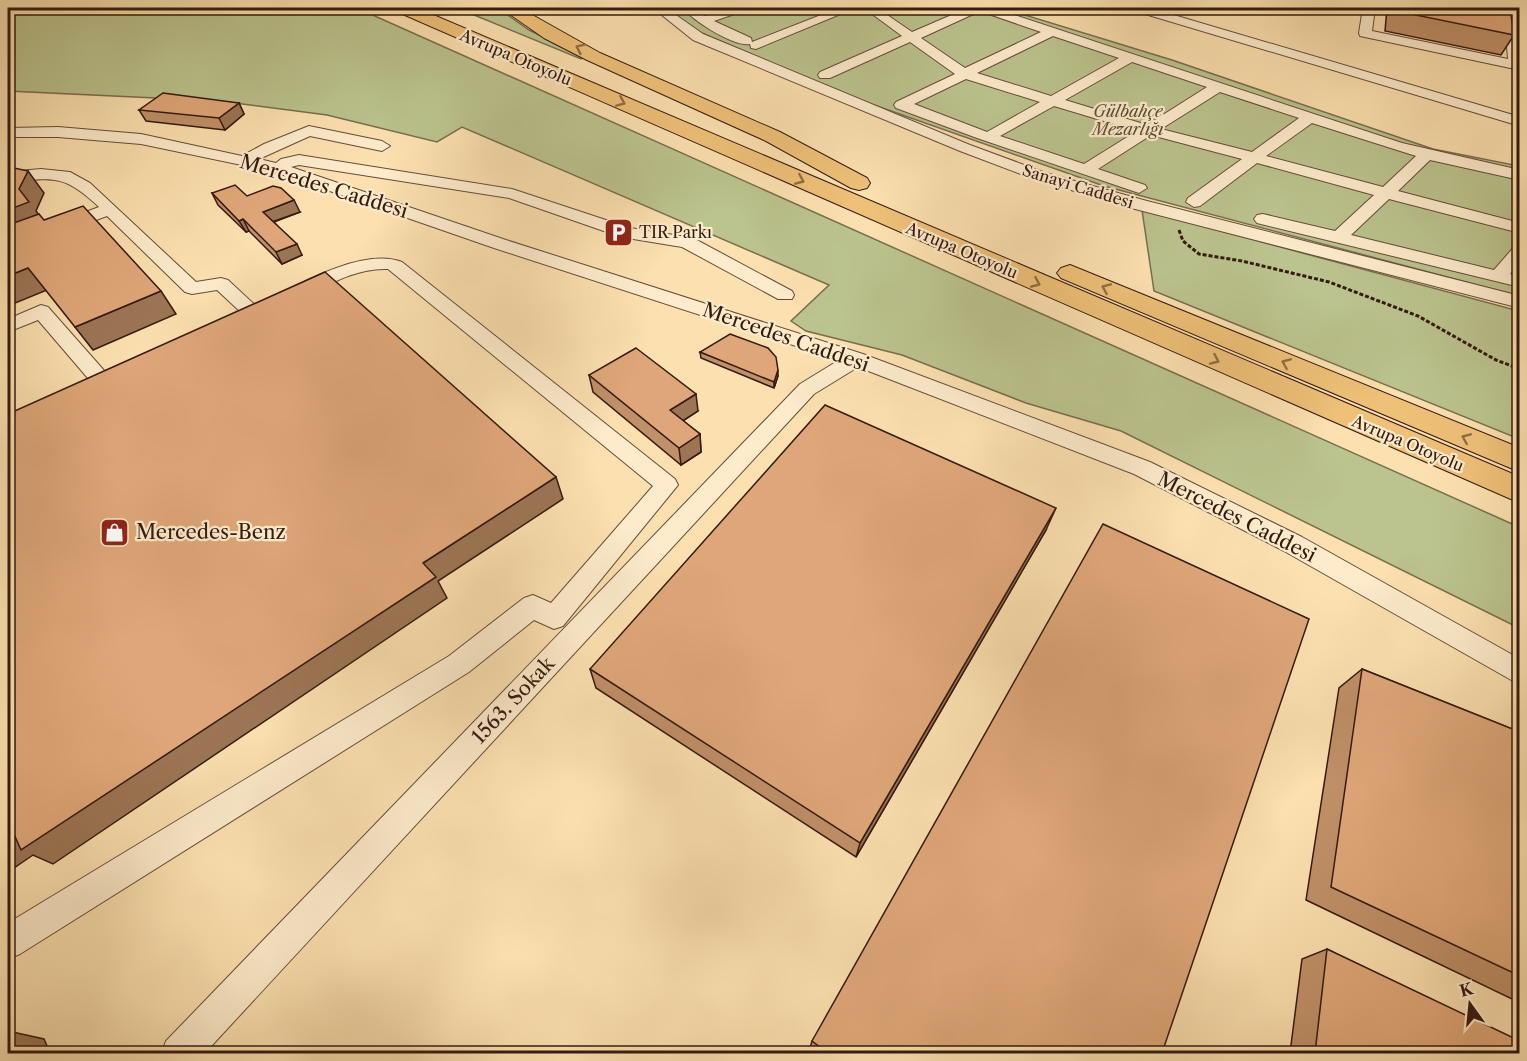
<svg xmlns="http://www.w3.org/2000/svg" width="1527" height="1061" font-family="'Libre Caslon Text',serif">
<rect width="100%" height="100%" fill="#fce0af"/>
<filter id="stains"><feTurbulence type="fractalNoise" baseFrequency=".00333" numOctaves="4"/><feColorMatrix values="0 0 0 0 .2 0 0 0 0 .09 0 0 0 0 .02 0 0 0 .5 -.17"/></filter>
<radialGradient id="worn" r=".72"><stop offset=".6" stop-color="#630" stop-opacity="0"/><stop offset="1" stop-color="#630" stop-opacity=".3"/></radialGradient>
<path fill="#bbc38e" stroke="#786e4f" stroke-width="1.5" d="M8,8H357L1519,527V628L1121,431L1026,403L902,355L806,331L791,321L829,285L462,127L437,142L327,115L219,101L8,91Z
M457,8H498L529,30L584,57L581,59Z
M667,8H1002L1172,60L1433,149L1519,166V296L1104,186L840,93L688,27Z
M1142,210L1519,311V439L1154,291Z"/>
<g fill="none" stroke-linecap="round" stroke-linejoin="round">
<defs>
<path id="minor" d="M653,8H666L703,34L970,145L1046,173L1147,201L1520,296V308L1135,209L1034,179L960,151L693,40Z
M683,8H696L705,16L729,8H745L743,11L714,21L751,38L752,42L839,8H855L756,49L751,48L750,44C734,47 693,21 683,8Z
M864,8H877L912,32L968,8H993L1402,143L1520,170V180L1430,160L1398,191L1520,223V233L1389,199L1351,235L1494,270L1514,247L1520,246V263L1510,274L1520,276V287L1257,223L1254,219L1257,215L1263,214L1335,231L1374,195L1257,163L1200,206L1194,207L1186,202L1188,198L1242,159L1151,135L1098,169L1145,185L1147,188L1139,193L977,138L896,108L894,105L896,102L955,74L910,42L830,78H820L818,75L820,72L902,36ZM980,11L1041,32L965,68L921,38ZM1053,36L1119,58L1051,96L977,73ZM1132,62L1207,87L1147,125L1065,100ZM966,79L1040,102L987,132L914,104ZM1220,92L1299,118L1252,152L1161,129ZM1054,106L1137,131L1084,164L1000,136ZM1312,123L1416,156L1383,187L1266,156Z
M1133,8H1150L1520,117V126L1135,11Z
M1363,8H1375L1372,31L1508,59L1504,8H1516L1520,68L1515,69L1360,36L1359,33Z
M309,126L382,141L390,146L382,151L310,136L259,159L276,163L281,159L299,155L512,189L630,228L693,238L792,291L794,295L792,299H778L682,247L621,237L509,198L299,165L291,167L506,240L863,354L1150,462L1302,537L1520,659V685L1284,551L1134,474L858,367L814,394L204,1054H161L166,1041L800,384L839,360L494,248L275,172L141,144L58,137H8V128L58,127L141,134L242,156L264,144Z
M41,169L70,172L90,183L196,282L221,278L228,280L256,306C292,288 362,246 402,262L675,479L678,485L563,626L554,629L534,620L469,672L20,954L8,959V923L449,656L524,598L533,595L551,603L653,486L388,269C339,267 299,308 254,320L247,318L217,290L192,294L185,292L107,216L8,252V241L99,207C63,173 53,178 8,182V172Z
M41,305L48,307L108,375L119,371L126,373L129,378C123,388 109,393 98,390L38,320L8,332V319Z"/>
<path id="highway" d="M396,8H417L1520,477V503L398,12Z
M501,8H520L600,53L780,132L867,178L870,183L867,188L859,190L851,188L766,141L587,60L544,38Z
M1070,265L1520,448V472L1061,278L1057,273L1061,268Z"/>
</defs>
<use href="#minor" stroke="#664c38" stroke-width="2"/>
<use href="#highway" stroke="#341a10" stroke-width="2"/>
<path stroke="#341a10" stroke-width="3" stroke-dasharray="4 2" stroke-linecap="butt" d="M1179,230L1183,241L1199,254L1242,261L1329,282L1418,316L1496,360L1520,369"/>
<use href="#minor" fill="#fdebcb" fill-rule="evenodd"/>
<use href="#highway" fill="#eec078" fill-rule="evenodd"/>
</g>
<path fill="#c09068" stroke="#341a10" stroke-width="1.5" d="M1387,8H1510L1514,35L1501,55L1385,31Z
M239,103L244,114L225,130L146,121L139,110Z
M212,193L247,196L300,212L274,222L302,255L282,264L249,231L246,232L218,205Z
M700,352L778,376L774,388L701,358Z
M589,375L698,411L683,421L700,434L701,452L681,465L593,392Z
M1046,530L856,857L596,688L590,669Z
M1362,669L1520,732V997L1512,999L1306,900L1339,688Z
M1327,949L1520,1053H1290L1302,959Z
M812,1041L1162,1053H817L810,1048Z"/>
<path fill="#9c7555" stroke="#341a10" stroke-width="1.5" d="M239,103L244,114L225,130L219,118Z
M28,171L44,193L36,211L46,224L8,239V210Z
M294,200L300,212L269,223L263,212Z
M243,219L249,231L246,232L239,221Z
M297,244L302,255L282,264L276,252Z
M28,268L47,290L8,306V276Z
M161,291L176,314L93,350L75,327Z
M778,370V376L774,388V382Z
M696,394L698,411L672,428L670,410Z
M700,434L701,452L681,465L679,448Z
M556,477L563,499L438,581L447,598L53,864L33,855L8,872V836L423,563Z
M1056,508L1046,530L856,857L860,843Z
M8,1031L44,1039L50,1053H16Z"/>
<path fill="#dfa779" stroke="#341a10" stroke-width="1.5" d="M1396,8H1510L1514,35L1396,11Z
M163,93L239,103L219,118L139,110Z
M14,168L28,171L19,189L29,202L8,210V169Z
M235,185L247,196L273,186L281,188L294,200L263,212L297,244L276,252L243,219L239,221L212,193Z
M83,206L161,291L75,327L28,268L8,276V225L39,214L44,220Z
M325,272L556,477L423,563L436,577L21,850L13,832L8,836V414Z
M730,334L768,348L776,357L778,370L774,382L700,352Z
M636,348L696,394L670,410L700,434L679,448L589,375Z
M825,405L1056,508L860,843L590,669Z
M1103,524L1309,619L1162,1053H828L812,1041Z
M1362,669L1520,732V976L1331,887Z
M1327,949L1520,1041V1053H1315Z
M8,1031L16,1053H8Z"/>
<defs><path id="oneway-chevron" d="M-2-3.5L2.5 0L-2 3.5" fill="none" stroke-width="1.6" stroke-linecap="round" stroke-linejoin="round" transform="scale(1.5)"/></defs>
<g stroke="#916d44">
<use href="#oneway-chevron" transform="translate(580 48) rotate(-154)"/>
<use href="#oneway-chevron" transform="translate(621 102) rotate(23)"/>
<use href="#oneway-chevron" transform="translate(800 180) rotate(23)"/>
<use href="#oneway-chevron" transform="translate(1036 283) rotate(23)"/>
<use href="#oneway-chevron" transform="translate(1106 288) rotate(-157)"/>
<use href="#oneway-chevron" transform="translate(1215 360) rotate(24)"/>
<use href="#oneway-chevron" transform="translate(1286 363) rotate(-157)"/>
<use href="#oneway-chevron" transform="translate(1466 438) rotate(-157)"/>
</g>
<defs>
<symbol id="parking-square" viewBox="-11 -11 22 22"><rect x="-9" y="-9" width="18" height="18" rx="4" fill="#8f2418" stroke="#fdebcb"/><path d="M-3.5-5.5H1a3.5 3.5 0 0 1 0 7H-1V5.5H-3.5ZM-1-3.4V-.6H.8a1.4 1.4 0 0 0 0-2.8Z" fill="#fff"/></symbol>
<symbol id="shop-square" viewBox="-11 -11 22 22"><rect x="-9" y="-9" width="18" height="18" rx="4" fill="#8f2418" stroke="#fdebcb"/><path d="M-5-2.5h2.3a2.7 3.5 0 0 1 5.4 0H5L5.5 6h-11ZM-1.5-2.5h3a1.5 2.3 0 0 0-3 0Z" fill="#fff"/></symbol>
</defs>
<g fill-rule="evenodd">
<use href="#parking-square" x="602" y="216" width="33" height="33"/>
<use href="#shop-square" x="98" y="516" width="33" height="33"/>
</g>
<g text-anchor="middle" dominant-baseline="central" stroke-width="4.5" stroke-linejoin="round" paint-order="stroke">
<g font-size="16" fill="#341a10" stroke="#fdebcb">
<text transform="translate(516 57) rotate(23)">Avrupa Otoyolu</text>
<text transform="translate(1078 186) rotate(17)">Sanayi Caddesi</text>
<text transform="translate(962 250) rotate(23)">Avrupa Otoyolu</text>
<text transform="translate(1408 443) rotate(23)">Avrupa Otoyolu</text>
</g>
<g font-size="16" font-style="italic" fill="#5c4d36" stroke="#fdebcb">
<text x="1128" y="111">Gülbahçe<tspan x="1128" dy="18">Mezarlığı</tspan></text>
</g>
<g font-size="16" fill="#341a10" stroke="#fdebcb" text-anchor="start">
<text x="639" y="232">TIR Parkı</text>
</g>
<g font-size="20" fill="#341a10" stroke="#fdebcb">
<text transform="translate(324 186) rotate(17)">Mercedes Caddesi</text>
<text transform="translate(786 337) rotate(19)">Mercedes Caddesi</text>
<text transform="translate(1237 517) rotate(27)">Mercedes Caddesi</text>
<text transform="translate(513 700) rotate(-47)">1563. Sokak</text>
</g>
<g font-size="20" fill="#341a10" stroke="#fdebcb" text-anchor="start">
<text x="136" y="532">Mercedes-Benz</text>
</g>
</g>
<rect width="1527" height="1061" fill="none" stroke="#fce0af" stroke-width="30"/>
<rect x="9" y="9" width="1509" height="1043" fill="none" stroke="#341a10" stroke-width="3"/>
<rect x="15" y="15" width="1497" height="1031" fill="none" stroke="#341a10" stroke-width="1.5"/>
<g transform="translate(1470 1004) rotate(345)" stroke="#fdebcb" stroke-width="4.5" paint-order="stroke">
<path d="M0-4.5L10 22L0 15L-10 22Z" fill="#341a10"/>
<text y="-9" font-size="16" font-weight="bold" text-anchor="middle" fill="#341a10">K</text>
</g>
<rect width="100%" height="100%" filter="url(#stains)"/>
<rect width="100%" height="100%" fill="url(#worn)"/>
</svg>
